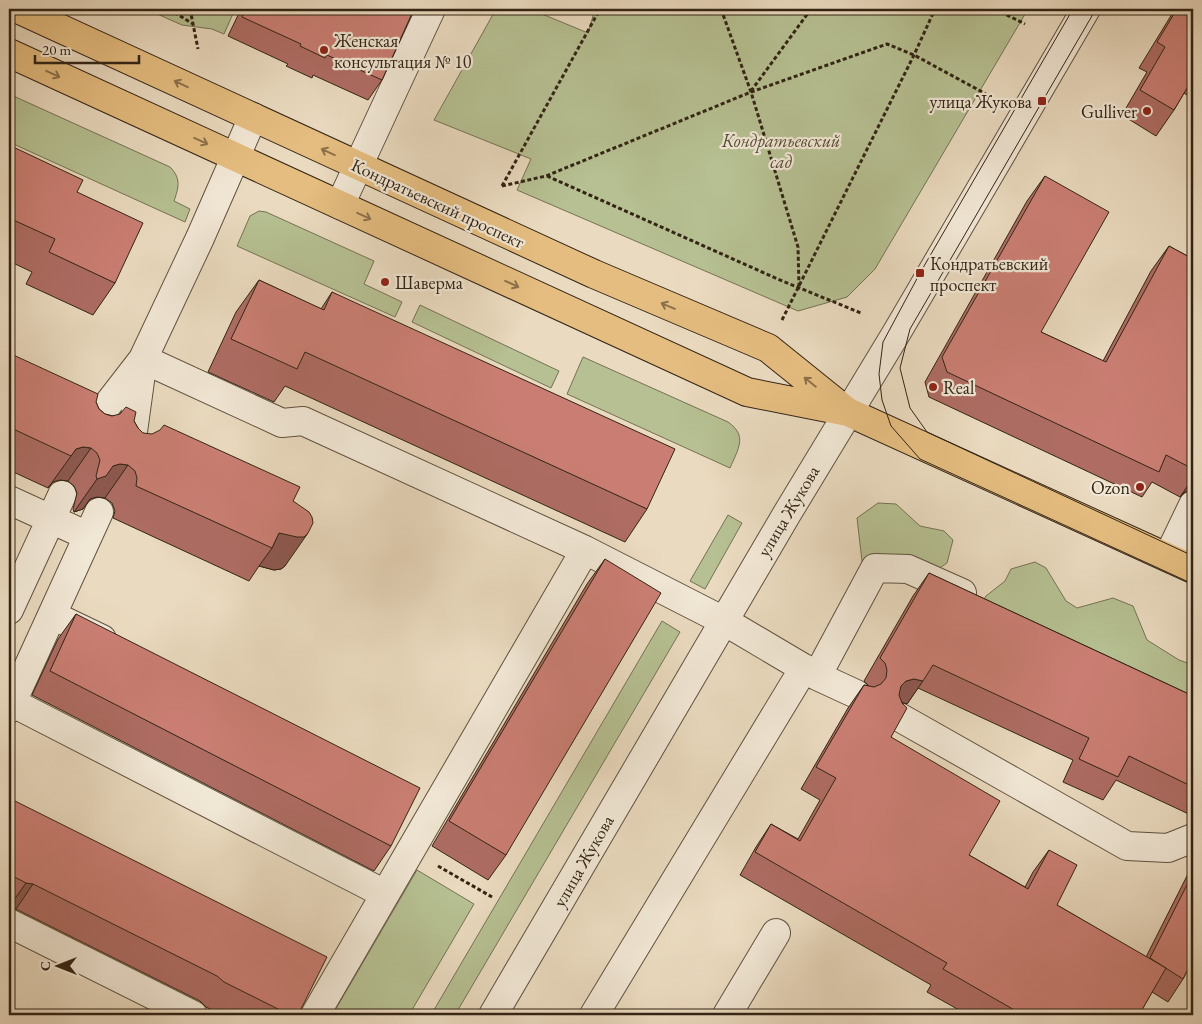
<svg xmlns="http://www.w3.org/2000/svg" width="1202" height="1024" font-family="'EB Garamond',serif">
<rect width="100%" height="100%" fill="#eadabf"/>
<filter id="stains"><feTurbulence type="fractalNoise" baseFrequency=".004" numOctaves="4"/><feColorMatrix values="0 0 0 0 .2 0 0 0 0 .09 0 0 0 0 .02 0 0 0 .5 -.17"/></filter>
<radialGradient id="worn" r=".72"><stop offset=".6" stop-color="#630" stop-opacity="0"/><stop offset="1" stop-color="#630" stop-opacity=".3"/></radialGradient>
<path fill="#b6c092" stroke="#747254" d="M146,9H235L224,34L212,29L182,25Z
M496,9H530L588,33L595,9H1028L875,269L847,297L798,311L517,190L531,159L434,120Z
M9,94L170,167C181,178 179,187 174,201L190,209L185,222L9,142Z
M259,211L266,212L374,261L364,284L402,302L395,317L237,246L250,216Z
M420,305L559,371L551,388L412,322Z
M583,357L728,422C748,436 738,449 730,468L567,394Z
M878,503L896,504L920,526L944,531L953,540L947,563L937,570L869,571L862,561L857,518Z
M728,515L742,523L705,589L690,581Z
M1035,562L1046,568L1066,601L1077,608L1113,598L1133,606L1147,640L1179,660L1193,665V717L979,608L986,596L1005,581L1011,569Z
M662,621L680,632L455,1015H431Z
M417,870L474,904L409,1015H339L334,1012Z"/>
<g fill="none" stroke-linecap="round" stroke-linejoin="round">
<defs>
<path id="minor" d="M340,205L431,9
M89,433L95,421L143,359L200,238L253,117
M127,451L132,439L143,359L282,423L303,421L585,550L724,621L817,676L856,694
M9,500L88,536
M1168,557L1193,505
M9,610L62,495
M52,615L102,639
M817,676L875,568L908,569L962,593
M9,701L385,894
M9,709L99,512
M899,717L1127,846L1168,848L1193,838
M9,923L193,1015
M315,1015L585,550
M493,1015L788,512L897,332L1086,9
M594,1015L804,668
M727,1015L776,933"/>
<path id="major" d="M18,9L594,274L768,348L845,410
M9,53L747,392L848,412L1193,569"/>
</defs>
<use href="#minor" stroke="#605240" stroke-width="30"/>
<use href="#major" stroke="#322415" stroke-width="30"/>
<path stroke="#322415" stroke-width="3" stroke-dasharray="4 2.5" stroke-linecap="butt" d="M169,9L193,24
M190,9L198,49
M721,9L751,92L798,247L799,286
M995,9L1025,24
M751,91L811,9
M547,176L780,280L861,313
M502,186L546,176L751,92L887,44L914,55L986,94
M502,186L600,9
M782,320L914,55L935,9
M438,866L492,897"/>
<use href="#minor" stroke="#f1e7d5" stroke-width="28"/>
<use href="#major" stroke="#e5bd80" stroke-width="28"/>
<path stroke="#322415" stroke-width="1" d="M1073,9L920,273L883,342L879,374L882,400L891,426L920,459L1193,584
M1096,9L910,329L900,368L910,408L927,432L1193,556"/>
</g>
<path fill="#ae6c63" stroke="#322415" d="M241,9H414L382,80L368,100L313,75L312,78L286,66L288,64L228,36Z
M1175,9H1193V99L1184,93L1174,110L1156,136L1122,115L1147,72L1139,68Z
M9,145L77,192L115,283L93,315L26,284L32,272L9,261Z
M1045,176L1041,332L1103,361L1151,271L1169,246L1193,259V490H1191L1185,492L1180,497L1152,482L1142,497L929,397L925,382L1027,201Z
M259,280L321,309L332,292L647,509L625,542L285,386L274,402L208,372L236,312Z
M9,353L96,402L99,409L105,414L134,421L138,428L143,433L293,501L285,566L281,569L274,570L259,566L249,581L113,518L115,511L112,503L105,498L97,497L90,499L83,509L74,512L73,509L77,493L74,486L68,481L60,480L53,482L48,488L9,470Z
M605,559L506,855L488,880L432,846L587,584Z
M929,573L1193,696V816L1116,780L1103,800L1063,782L1073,760L918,688L907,704L901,702L891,737L969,855L1025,887L1033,872L1049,850L1057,905L1146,957L1193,864V959L1183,979L1168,1002L1152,992L1139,1015H968L927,992L931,985L740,875L756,847L771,824L798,839L820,800L801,789L848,708L864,685L869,686L864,681L913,596Z
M76,614L391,846L374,871L32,695L58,639Z
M9,798L298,1015H223L206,1007L200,1001L16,909L9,907Z"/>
<path fill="#8d5850" stroke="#322415" d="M551,9H568L564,14Z
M83,447L91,448L68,481L60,480L53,482L48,488L71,456L76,449Z
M120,464L128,465L105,498L97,497L90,499L83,509L74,512L97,479L113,466Z
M1193,478V490H1191L1185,492L1180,497Z
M279,533H308L285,566L281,569L274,570L259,566L272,548Z
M914,679L923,681L907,704L898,701L886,709L901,686L906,681Z
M26,883L33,884L16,909L9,907Z"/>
<path fill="#ca7e73" stroke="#322415" d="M246,9H414L382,80L327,55L325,58L300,46L301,44L242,17Z
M1177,9H1193V78L1174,110L1140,90L1165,47L1157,42Z
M9,145L83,180L77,192L143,223L115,283L49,252L55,239L9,218Z
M1045,176L1109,212L1041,332L1106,362L1169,246L1193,259V469L1166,455L1159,472L947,372L942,357Z
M259,280L324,310L332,292L675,449L647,509L305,352L297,369L231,339Z
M9,353L98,394L96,402L99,409L105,414L112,416L120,414L126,407L136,412L134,421L138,428L143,433L152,434L160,430L164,425L300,487L293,501L309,512L312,517L313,523L308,533L304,537H297L279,533L272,548L136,486L137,478L135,471L128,465L120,464L113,466L106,476L97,479L96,476L100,460L97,453L91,448L83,447L76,449L71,456L9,427Z
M605,559L661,593L506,855L449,821Z
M929,573L1193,696V787L1129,756L1118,777L1079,759L1089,738L933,665L923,681L914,679L906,681L901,686L899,695L902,703L907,708L891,737L1000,801L969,855L1028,889L1049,850L1077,865L1057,905L1166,968L1139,1015H1023L943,969L947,963L755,852L771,824L800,841L836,778L816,767L864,685L874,687L881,684L886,678L887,670L885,663L880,658Z
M76,614L420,788L391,846L50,671Z
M9,798L327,957L298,1015H290L224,982L217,976L33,884L26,883L9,874Z
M1193,873V959L1183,979L1150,958Z"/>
<defs><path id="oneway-shaft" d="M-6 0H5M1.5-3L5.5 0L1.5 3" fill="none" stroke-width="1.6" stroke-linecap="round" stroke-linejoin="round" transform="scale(1.25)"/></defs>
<g stroke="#8c704a">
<use href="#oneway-shaft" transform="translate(53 74) rotate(25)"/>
<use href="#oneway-shaft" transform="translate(181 84) rotate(-155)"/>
<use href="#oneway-shaft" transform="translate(201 141) rotate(25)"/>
<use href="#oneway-shaft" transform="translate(328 152) rotate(-155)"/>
<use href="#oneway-shaft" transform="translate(364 216) rotate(25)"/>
<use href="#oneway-shaft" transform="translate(512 284) rotate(25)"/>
<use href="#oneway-shaft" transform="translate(668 306) rotate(-157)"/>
<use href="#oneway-shaft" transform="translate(810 382) rotate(-141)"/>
</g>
<g fill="#8f2418" stroke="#f1e7d5" stroke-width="2">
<circle cx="324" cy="50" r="5"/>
<rect x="1037" y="96" width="10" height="10" rx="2.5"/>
<circle cx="1147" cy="111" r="5"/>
<rect x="915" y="268" width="10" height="10" rx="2.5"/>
<circle cx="385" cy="282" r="5"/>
<circle cx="933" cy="387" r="5"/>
<circle cx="1140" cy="487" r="5"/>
</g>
<g text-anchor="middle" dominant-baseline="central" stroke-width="4.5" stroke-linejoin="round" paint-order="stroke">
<g font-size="18" fill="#322415" stroke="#f1e7d5" text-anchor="start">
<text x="334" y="40">Женская<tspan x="334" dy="21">консультация № 10</tspan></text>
<text x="1032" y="101" text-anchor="end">улица Жукова</text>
<text x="1137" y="111" text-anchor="end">Gulliver</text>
<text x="930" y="263">Кондратьевский<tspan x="930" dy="21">проспект</tspan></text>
<text x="395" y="282">Шаверма</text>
<text x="943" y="387">Real</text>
<text x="1130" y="487" text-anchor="end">Ozon</text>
</g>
<g font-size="18" font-style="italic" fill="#534b34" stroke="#f1e7d5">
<text x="781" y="140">Кондратьевский<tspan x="781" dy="21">сад</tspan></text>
</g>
<g font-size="18" fill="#322415" stroke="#f1e7d5">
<text transform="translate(438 203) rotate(25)">Кондратьевский проспект</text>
<text transform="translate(788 511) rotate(-59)">улица Жукова</text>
<text transform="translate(583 861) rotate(-60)">улица Жукова</text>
</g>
</g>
<rect width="1202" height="1024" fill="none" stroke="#eadabf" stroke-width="30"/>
<rect x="10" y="10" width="1182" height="1004" fill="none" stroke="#322415" stroke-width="2.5"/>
<rect x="15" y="15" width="1172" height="994" fill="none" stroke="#322415"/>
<g transform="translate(58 966) rotate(270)" stroke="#f1e7d5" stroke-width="4" paint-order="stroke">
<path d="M0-4L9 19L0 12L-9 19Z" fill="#322415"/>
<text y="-8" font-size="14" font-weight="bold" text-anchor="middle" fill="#322415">С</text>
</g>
<path d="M35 55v8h104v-8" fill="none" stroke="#322415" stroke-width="2.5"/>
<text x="42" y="55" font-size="15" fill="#322415" stroke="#f1e7d5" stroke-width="4" paint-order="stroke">20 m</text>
<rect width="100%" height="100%" filter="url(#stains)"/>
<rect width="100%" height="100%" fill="url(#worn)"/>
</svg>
